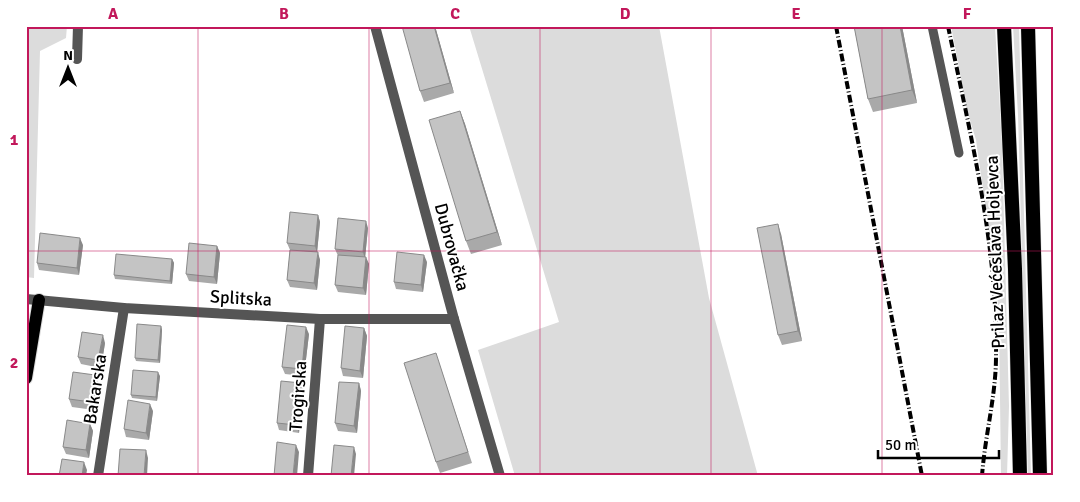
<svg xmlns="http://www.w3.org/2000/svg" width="1080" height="502" font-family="Signika,sans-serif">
<rect width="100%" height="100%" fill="#fff"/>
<path fill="#dcdcdc" d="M26,26H67L66,38L40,51L34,278L26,277Z
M469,26H659L709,298L758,476H515L478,350L559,322Z
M951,26H995L1002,145L1009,406L1007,476H1001L999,321L996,280L976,140L967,110Z
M1013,26H1019L1031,476H1028L1018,115Z"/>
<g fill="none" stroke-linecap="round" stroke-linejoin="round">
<defs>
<path id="primary" d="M26,378L39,300"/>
<path id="trunk" d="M1004,26L1015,269L1020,476
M1028,26L1040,476"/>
</defs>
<use href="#primary" stroke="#dbdbdb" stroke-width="14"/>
<use href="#trunk" stroke="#dbdbdb" stroke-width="15"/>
<path stroke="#555" stroke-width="9" d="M932,26L959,153"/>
<path stroke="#555" stroke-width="10" d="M375,26L454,319
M77,59L78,26
M98,476L124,308
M308,476L320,319"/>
<path stroke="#555" stroke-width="10" d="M26,299L124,308L320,319H454L500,476"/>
<use href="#primary" stroke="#000" stroke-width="12"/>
<use href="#trunk" stroke="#000" stroke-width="14"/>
<path stroke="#000" stroke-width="4" stroke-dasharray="8 2.5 1 2.5" stroke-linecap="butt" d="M836,26L922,476
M948,26C970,134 998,245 996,356C996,396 985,435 982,476"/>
</g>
<path fill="#a9a9a9" d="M435,26L454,93L424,102L420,91Z
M854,26H902L917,103L873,112L868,99Z
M460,111L465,124L502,245L471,254L466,241Z
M318,215L320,222L317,252L320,260L317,290L290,287L287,280L290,250L287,243Z
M368,228L365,257L369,264L366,295L338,292L335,285L338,256L335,249Z
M781,234L802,341L782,345L778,335Z
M83,245L79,275L39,270L37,263Z
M217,246L220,253L217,284L189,281L186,274Z
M172,259L174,263L172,284L115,279L114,275Z
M427,262L423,292L396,289L394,282Z
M161,326L162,330L160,363L136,361L135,358Z
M364,328L367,336L363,378L343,376L341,368Z
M309,334L304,376L285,374L282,367Z
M105,343L101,368L81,364L78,357Z
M439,363L472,463L440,473L436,462Z
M160,376L157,401L132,398L131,395Z
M98,382L94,410L72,407L69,399Z
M301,383L303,390L299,433L279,430L277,423Z
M359,383L361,391L357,433L338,431L335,423Z
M153,411L149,440L126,437L124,429Z
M90,424L93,431L89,458L66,454L63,447Z"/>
<path fill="#898989" d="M434,26H435L454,93L450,83Z
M900,26H902L917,103L912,90Z
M460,111L465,124L502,245L497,232Z
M318,215L320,222L317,253L315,246Z
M366,221L368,228L365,259L363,252Z
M778,224L781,234L802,341L798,331Z
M80,238L83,245L79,275L77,268Z
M217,246L220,253L217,284L214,277Z
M318,252L320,260L317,290L314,283Z
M424,255L427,262L423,292L421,285Z
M366,257L369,264L366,295L363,288Z
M172,259L174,263L172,284L170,281Z
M161,326L162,330L160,363L158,360Z
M306,327L309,334L304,376L302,369Z
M364,328L367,336L363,378L360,371Z
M103,335L105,343L101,368L98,360Z
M158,372L160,376L157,401L156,397Z
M95,375L98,382L94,410L91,402Z
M301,383L303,390L299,433L296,425Z
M359,383L361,391L357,433L354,426Z
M150,404L153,411L149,440L146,433Z
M90,424L93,431L89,458L86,450Z
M296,445L299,452L297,476H293Z
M354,447L356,454L354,476H351Z
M146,450L148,458L147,476H144Z
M84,462L87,470L86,476H82Z"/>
<path fill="#c4c4c4" stroke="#898989" d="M402,26H434L450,83L420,91Z
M854,26H900L912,90L868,99Z
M460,111L497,232L466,241L429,120Z
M290,212L318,215L315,246L287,243Z
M338,218L366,221L363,252L335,249Z
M778,224L798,331L778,335L757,228Z
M40,233L80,238L77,268L37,263Z
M189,243L217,246L214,277L186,274Z
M290,250L318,252L314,283L287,280Z
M397,252L424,255L421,285L394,282Z
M116,254L172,259L170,281L114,275Z
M338,255L366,257L363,288L335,285Z
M137,324L161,326L158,360L135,358Z
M287,325L306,327L302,369L282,367Z
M345,326L364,328L360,371L341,368Z
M82,332L103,335L98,360L78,357Z
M436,353L468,452L436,462L404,363Z
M133,370L158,372L156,397L131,395Z
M73,372L95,375L91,402L69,399Z
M281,381L301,383L296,425L277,423Z
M339,382L359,383L354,426L335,423Z
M128,400L150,404L146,433L124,429Z
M67,420L90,424L86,450L63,447Z
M277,442L296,445L293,476H274Z
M334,445L354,447L351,476H331Z
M120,449L146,450L144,476H118Z
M62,459L84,462L82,476H59Z"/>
<path fill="none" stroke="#c2185b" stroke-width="1" stroke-opacity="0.55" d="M198,26V476M369,26V476M540,26V476M711,26V476M882,26V476M26,251H1054"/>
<g text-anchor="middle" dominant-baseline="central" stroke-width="4" stroke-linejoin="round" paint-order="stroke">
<g font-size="18" fill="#000" stroke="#fff">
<text transform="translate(452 247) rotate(75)">Dubrovačka</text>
<text transform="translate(995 252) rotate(-92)">Prilaz Većeslava Holjevca</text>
<text transform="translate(241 298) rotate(3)">Splitska</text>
<text transform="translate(95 389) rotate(-81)">Bakarska</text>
<text transform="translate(298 396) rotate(-86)">Trogirska</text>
</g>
</g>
<rect width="1080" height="502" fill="none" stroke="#ffffff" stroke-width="55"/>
<g transform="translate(68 68)" stroke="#ffffff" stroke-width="4" paint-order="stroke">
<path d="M0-4L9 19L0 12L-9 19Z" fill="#000000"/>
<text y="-8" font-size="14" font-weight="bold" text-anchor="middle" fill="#000000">N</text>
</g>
<path d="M878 450v8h121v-8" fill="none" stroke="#000000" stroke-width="2.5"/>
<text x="885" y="450" font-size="15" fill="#000000" stroke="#ffffff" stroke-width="4" paint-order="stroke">50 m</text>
<rect x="28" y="28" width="1024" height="446" fill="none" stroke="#c2185b" stroke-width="2"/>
<g font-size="16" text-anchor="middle" font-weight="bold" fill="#c2185b">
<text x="113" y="19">A</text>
<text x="284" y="19">B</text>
<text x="455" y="19">C</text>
<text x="625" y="19">D</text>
<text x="796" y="19">E</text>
<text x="967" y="19">F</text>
<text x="14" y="145">1</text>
<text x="14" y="368">2</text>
</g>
</svg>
